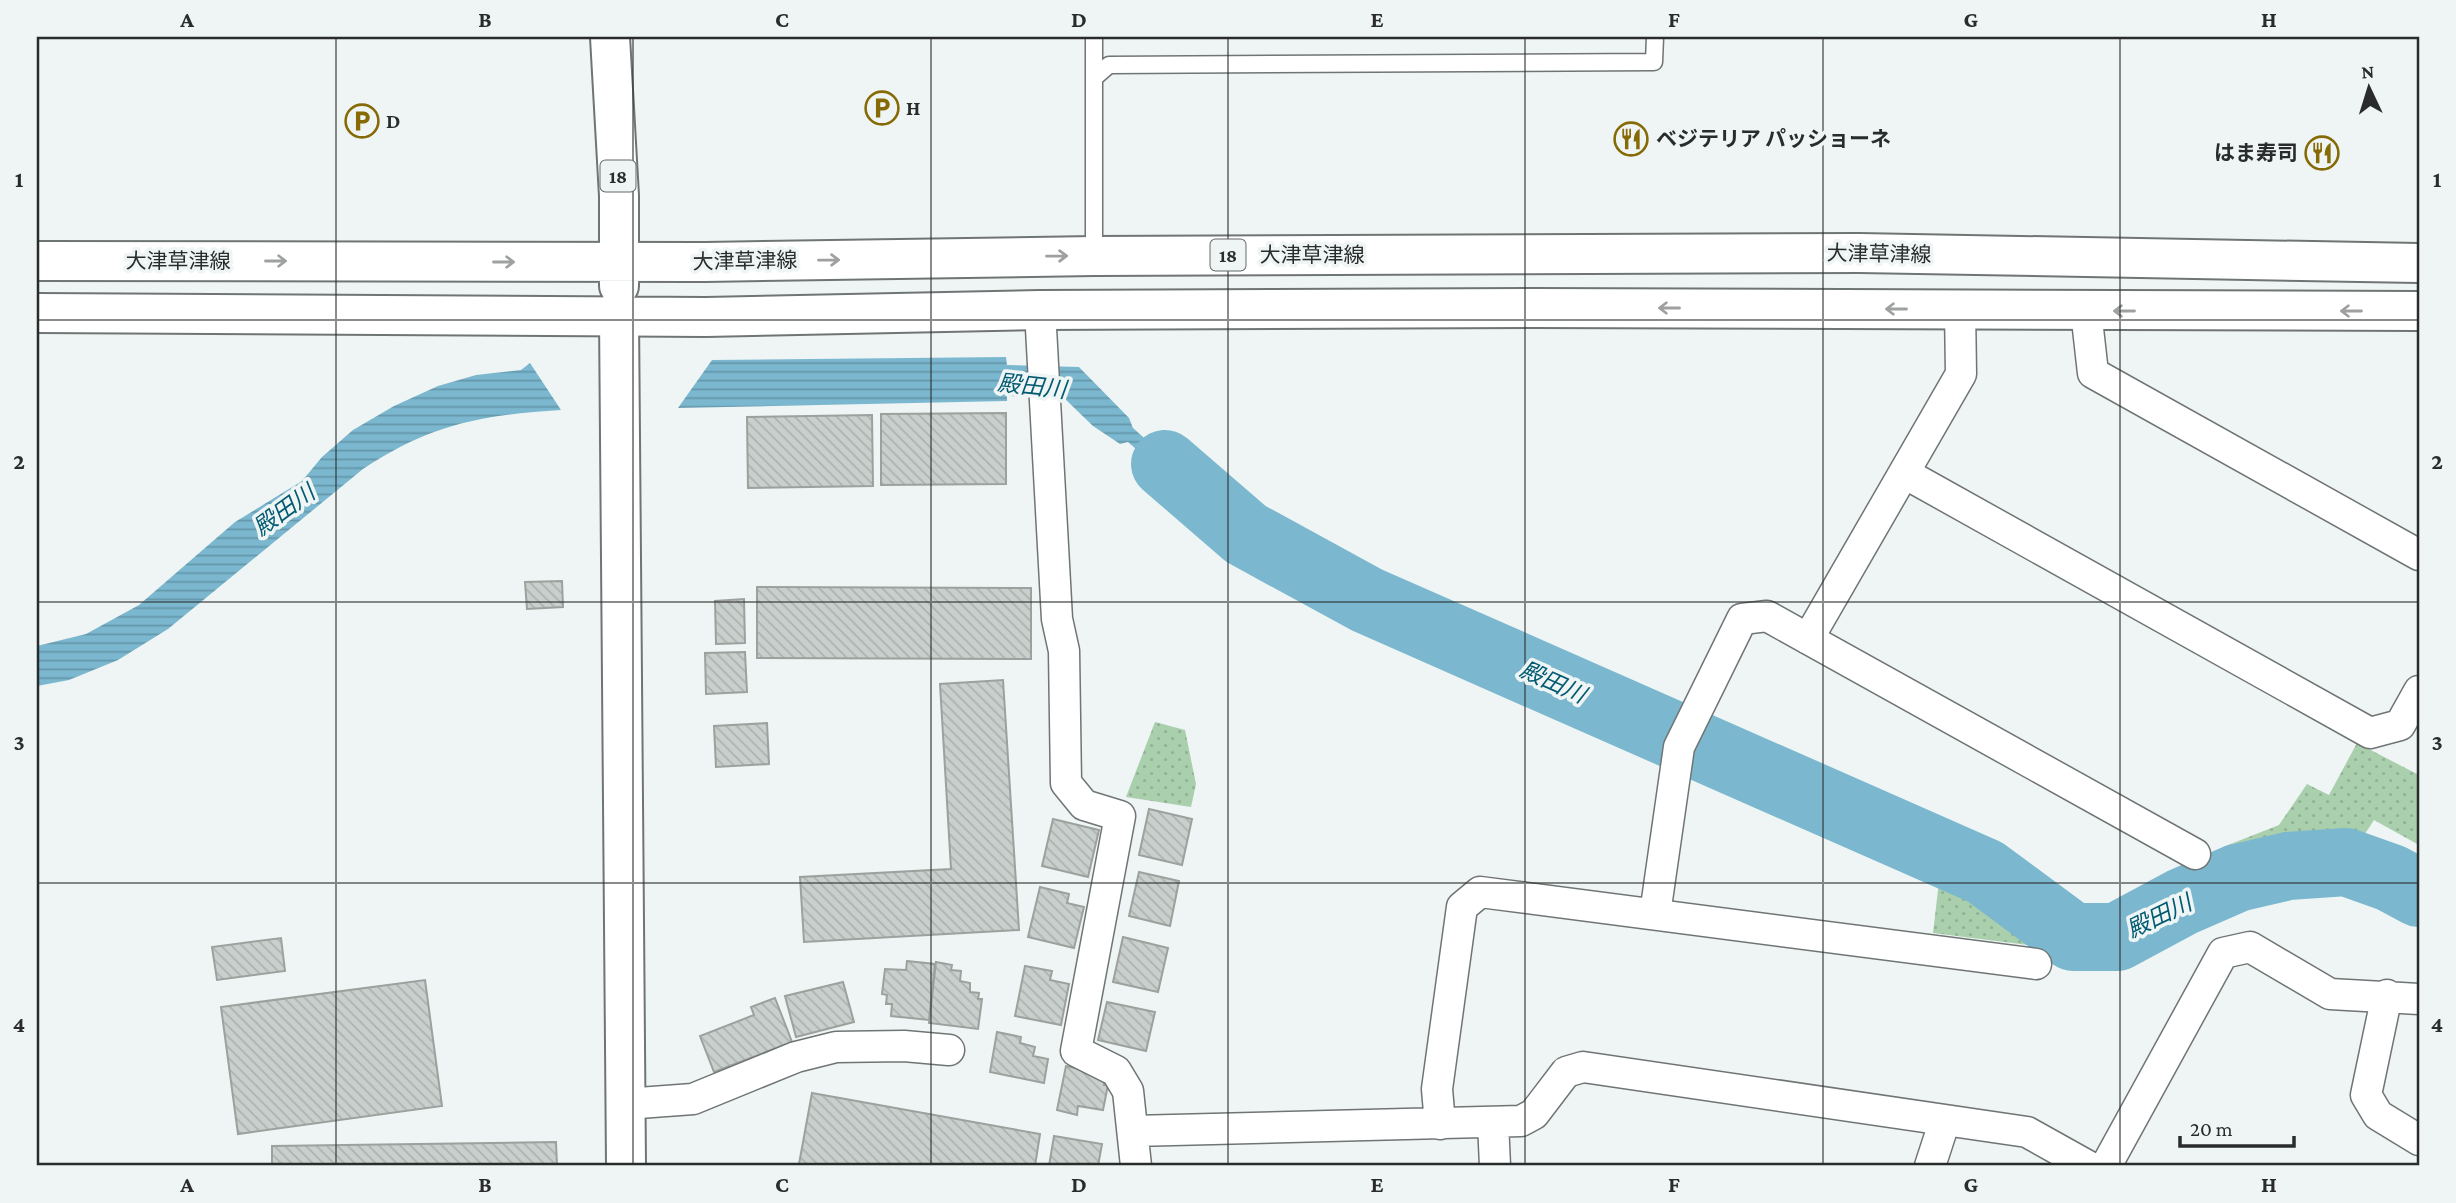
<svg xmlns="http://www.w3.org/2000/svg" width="2456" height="1203" font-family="'Crimson Pro','Noto Sans JP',serif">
<defs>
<pattern id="grass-dots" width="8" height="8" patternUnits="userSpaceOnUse" patternTransform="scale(1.75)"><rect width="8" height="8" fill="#a9cfad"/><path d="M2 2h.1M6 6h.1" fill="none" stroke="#92b295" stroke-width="1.8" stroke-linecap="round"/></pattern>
<pattern id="water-rules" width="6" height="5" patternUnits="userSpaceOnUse" patternTransform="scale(1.75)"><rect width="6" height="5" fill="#7bb8d0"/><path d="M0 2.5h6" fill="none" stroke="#6596a9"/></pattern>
<pattern id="building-back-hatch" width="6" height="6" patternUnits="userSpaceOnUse" patternTransform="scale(1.75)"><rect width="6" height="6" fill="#c9cfcc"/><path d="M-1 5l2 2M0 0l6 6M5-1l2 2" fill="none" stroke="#adb2af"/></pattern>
</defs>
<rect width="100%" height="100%" fill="#eef5f4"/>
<path fill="url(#grass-dots)" d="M1155,722L1185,730L1196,784L1191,807L1126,797Z
M2357,743L2419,775V845L2374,820L2355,849C2311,844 2272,843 2230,858L2223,847L2279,825L2307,784L2329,795Z
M1940,873L2002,902L2044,937L2043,947L1933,933Z"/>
<path fill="url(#water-rules)" d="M1006,357L1007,365L1079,367L1129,418L1133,428L1237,521L1231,531L1128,442L1120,444L1093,426L1063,397L1007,396V401L678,408L712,360Z
M530,363L561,410C482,415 431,424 363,469L168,629L118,660L69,680L37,686V646L86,634L139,605L235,522L302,481L322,457L353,430L394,406L438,386L476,375L521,370Z"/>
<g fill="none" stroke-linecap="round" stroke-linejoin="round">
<path stroke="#7bb8d0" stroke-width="68" d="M1165,464L1246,534L1367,600L1985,872L2073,937H2117L2182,902L2237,878L2288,866L2346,862L2391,878L2419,893"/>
</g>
<path fill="url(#building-back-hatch)" stroke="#9ca19e" stroke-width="2" d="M1006,413V484L881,485V414Z
M872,415L873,486L748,488L747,417Z
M562,581L563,607L527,609L525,582Z
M757,587L1031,588V659L757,658Z
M744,599L745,643L716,644L715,601Z
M745,652L747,692L706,694L705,653Z
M1003,680L1019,930L804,942L800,877L951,869L940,684Z
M767,723L769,764L716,767L714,726Z
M1149,809L1192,819L1182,865L1139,855Z
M1053,819L1099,830L1088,877L1042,866Z
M1139,872L1179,881L1170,926L1129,916Z
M1040,887L1069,894L1067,903L1084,907L1074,948L1028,937Z
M1123,937L1168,948L1158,992L1113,982Z
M281,938L285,971L217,980L212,947Z
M907,961L935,964L929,1020L891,1016L892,1004H886L887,995L882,994L885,969L906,970Z
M936,962L952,965L951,970L961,971L960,981L970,983V992L979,993L978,999H982L978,1029L929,1023Z
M1025,966L1052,971L1050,980L1069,984L1061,1025L1015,1016Z
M425,980L442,1106L238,1134L221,1007Z
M843,982L854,1022L796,1037L785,996Z
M775,998L792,1042L714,1072L700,1036L754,1015L751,1007Z
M1107,1002L1155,1012L1146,1051L1098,1040Z
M997,1032L1021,1037L1020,1043L1035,1047L1033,1056L1048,1059L1044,1083L990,1072Z
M1066,1066L1106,1075L1104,1085H1108L1103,1110L1078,1106L1077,1115L1057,1110Z
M812,1093L1040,1134L1035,1166H814L799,1164Z
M1054,1136L1102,1144L1098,1166H1049Z
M556,1142L557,1166H272V1146Z"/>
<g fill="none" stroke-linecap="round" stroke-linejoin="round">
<defs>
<path id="lane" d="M1094,37V78
M1094,256V78L1109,65L1654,62L1655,37"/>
<path id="street" d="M1040,310L1057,619L1064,651L1066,783L1084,805L1120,816L1076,1051L1116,1071L1128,1091L1136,1166
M2086,311L2093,373L2419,555
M1906,474L2370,733L2400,725L2419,691
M1808,639L1961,374L1960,309
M1655,914L1679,747L1742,619L1767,616L2195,854
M2387,995L2366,1095L2378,1115L2419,1140
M625,1104L693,1099L796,1057L836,1047L904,1046L949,1050
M1493,1122L1495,1166
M1440,1124L1437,1089L1462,907L1480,892L2036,964
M1133,1131L1521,1121L1534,1114L1566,1072L1583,1067L2027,1132L2088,1166
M1930,1166L1945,1120
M2106,1166L2223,953L2250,947L2330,994L2419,999"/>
<path id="secondary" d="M619,316L626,1166"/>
<path id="primary" d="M610,37L619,196V286
M37,261L705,262L1094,256L1859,253L2419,263
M37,313L706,317L1040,310L1534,308L2419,311"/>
</defs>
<use href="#lane" stroke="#6f7574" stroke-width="19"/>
<use href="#street" stroke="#6f7574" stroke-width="33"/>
<use href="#secondary" stroke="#6f7574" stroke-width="42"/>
<use href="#primary" stroke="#6f7574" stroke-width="42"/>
<use href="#lane" stroke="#fff" stroke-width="16"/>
<use href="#street" stroke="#fff" stroke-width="30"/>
<use href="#secondary" stroke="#fff" stroke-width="38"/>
<use href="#primary" stroke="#fff" stroke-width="38"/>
</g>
<defs><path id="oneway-shaft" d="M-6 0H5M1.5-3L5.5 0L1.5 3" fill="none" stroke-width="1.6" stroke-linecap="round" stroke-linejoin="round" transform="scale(1.75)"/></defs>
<g stroke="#9fa0a0">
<use href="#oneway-shaft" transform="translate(1057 256) rotate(-1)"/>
<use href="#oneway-shaft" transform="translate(829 260) rotate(-1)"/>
<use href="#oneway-shaft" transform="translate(276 261)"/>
<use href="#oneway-shaft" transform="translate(504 262)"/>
<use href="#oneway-shaft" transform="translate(1669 308) rotate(-180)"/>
<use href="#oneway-shaft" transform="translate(1896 309) rotate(-180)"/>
<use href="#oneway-shaft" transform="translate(2124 311) rotate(-180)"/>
<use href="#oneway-shaft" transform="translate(2351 311) rotate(-180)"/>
</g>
<path fill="none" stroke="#2a2c2c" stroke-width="2" stroke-opacity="0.55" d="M336,37V1166M633,37V1166M931,37V1166M1228,37V1166M1525,37V1166M1823,37V1166M2120,37V1166M37,320H2419M37,602H2419M37,883H2419"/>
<defs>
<symbol id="parking-ring" viewBox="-11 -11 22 22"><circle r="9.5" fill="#eef5f4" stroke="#866a06" stroke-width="1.5"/><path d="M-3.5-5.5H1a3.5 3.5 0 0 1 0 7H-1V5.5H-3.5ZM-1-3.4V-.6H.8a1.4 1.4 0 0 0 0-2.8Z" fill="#866a06"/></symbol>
<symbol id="restaurant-ring" viewBox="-11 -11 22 22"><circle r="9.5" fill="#eef5f4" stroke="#866a06" stroke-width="1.5"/><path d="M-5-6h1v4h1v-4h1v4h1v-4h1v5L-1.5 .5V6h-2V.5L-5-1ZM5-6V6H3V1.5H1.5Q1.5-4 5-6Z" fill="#866a06"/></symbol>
</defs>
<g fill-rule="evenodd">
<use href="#parking-ring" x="863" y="89" width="38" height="38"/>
<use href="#parking-ring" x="343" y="102" width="38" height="38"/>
<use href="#restaurant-ring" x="1612" y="120" width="38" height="38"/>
<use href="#restaurant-ring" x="2303" y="134" width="38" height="38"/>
</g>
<g text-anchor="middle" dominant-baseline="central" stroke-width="7" stroke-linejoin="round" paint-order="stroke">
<g fill="#eef5f4" stroke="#656868" stroke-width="2">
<rect x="600.5" y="160.5" width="35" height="31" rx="5"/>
<rect x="1210.5" y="239.5" width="35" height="31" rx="5"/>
</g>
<g font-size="19" font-weight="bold" fill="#2a2c2c">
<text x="618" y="176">18</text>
<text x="1228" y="255">18</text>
</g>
<g font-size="21" font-weight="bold" fill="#2a2c2c" stroke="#eef5f4" text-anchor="start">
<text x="906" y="108">H</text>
<text x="386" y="121">D</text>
<text x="1656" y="139">ベジテリア パッショーネ</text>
<text x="2298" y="153" text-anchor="end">はま寿司</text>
</g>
<g font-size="21" fill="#2a2c2c" stroke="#eef5f4">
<text transform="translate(1879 254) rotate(1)">大津草津線</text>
<text x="1312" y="255">大津草津線</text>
<text x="178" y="261">大津草津線</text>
<text transform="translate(745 261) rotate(-1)">大津草津線</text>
</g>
<g font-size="23" font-style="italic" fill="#025a72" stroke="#eef5f4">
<text transform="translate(1032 386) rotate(6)">殿田川</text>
<text transform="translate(284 510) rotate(-36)">殿田川</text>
<text transform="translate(1553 682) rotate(24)">殿田川</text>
<text transform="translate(2159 916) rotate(-26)">殿田川</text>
</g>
</g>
<rect width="2456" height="1203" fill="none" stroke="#eef5f4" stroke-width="77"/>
<g transform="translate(2369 88) rotate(356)" stroke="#eef5f4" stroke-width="5" paint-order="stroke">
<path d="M0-5L12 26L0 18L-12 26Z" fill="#2a2c2c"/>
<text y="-10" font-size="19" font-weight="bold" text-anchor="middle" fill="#2a2c2c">N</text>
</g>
<path d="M2180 1136v10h114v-10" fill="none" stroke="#2a2c2c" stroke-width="3.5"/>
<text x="2190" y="1136" font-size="21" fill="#2a2c2c" stroke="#eef5f4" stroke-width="5" paint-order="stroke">20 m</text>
<rect x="38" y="38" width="2380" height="1126" fill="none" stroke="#2a2c2c" stroke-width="2.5"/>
<g font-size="23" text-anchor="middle" font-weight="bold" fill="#2a2c2c">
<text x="187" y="27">A</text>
<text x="485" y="27">B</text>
<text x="782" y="27">C</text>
<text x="1079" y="27">D</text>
<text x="1377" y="27">E</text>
<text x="1674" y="27">F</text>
<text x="1971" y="27">G</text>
<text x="2269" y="27">H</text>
<text x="19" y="187">1</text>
<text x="2437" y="187">1</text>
<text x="19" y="469">2</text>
<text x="2437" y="469">2</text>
<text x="19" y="750">3</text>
<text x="2437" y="750">3</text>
<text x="19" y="1032">4</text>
<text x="2437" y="1032">4</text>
<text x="187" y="1192">A</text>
<text x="485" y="1192">B</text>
<text x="782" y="1192">C</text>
<text x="1079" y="1192">D</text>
<text x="1377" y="1192">E</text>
<text x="1674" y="1192">F</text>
<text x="1971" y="1192">G</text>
<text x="2269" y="1192">H</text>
</g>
</svg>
